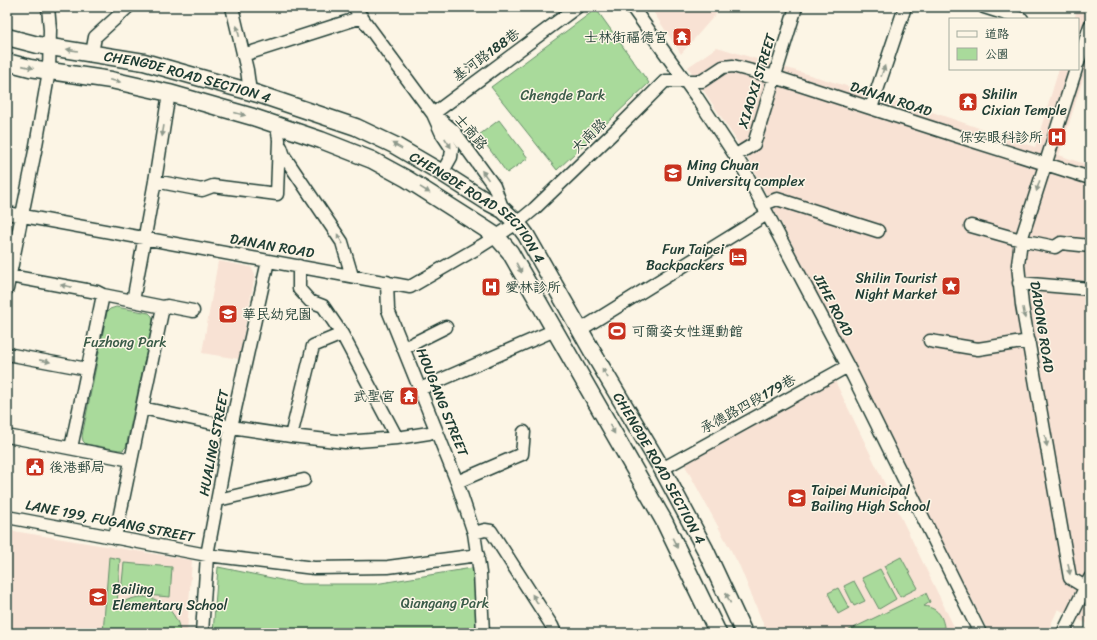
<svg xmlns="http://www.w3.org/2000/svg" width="1097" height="640" font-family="Sriracha,'LXGW WenKai TC',sans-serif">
<rect width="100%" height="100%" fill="#fcf5e5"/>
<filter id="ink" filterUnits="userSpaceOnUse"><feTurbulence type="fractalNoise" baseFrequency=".025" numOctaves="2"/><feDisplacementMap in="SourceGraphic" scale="8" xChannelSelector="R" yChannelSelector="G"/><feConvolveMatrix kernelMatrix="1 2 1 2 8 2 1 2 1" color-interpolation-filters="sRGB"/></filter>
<g filter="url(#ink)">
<path fill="#f8e2d4" d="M650,7H722L681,54Z
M1078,7H1090V57L1059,155L1090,166V619L1088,624L1058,609L1047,633H989L748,158L688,67L717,47L929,111L1035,147L1059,69H1078V19H1074Z
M218,261L251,267L255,275L239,359L202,353Z
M835,381L913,542L957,633H767L740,567L682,460Z
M7,530L192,560L187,633H7Z"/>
<path fill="#a9da9b" stroke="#648c68" d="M596,9L649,83L557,170L491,87Z
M499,120L528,158L507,173L479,135Z
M116,307L149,313L152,316L153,321L126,447L123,450H119L86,444L83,441L82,436L107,312L110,309Z
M109,557L120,559L117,605C122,603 126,600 131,599C150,592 169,604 177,621C179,624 179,629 180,633H103Z
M901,557L918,588L900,597L884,566Z
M124,563L172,567L170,597L121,593Z
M218,567L301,584H375L472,568L477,604L476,633H213Z
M880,569L896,599L879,609L862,578Z
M854,581L865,601L854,606L844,586Z
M838,588L849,608L838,614L828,593Z
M926,593L930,602L924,606C940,609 943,617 945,633H843Z"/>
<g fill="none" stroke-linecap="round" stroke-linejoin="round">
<defs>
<path id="minor" d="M232,7L247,70L250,92
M354,7L433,114L442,134L452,149L451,157L442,173
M632,7L696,96L742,166L853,376L980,633
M984,7L1022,19
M92,53L95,37L128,7
M243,55L362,17
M1078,63L1090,26
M1076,69L1021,240L1018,265L1022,305L1070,578L1085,587
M871,108L905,7
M433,114L577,7
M436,116L454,131L494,186L503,210
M281,147L284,156L342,242L352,276
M736,155L754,144L796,7
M155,181L202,190L213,186L277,194L279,140L277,126
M762,205L777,199L878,231
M7,213L410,287L481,246L517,223L534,209L615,131L665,81H702L723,67L733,66L775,77L957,136L1090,178
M971,226L1021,240L1055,247L1061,243L1090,246
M299,266V289L310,301L323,306L342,334L397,438
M10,276L97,292L103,295L133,301
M387,282L388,310L457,482L474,533L480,573L483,633
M1019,283L1090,289
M7,289L35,151L49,71L50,30L48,7
M163,307L167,306L193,311
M580,330L767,214
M930,341L978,349L1029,341
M404,348L446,327
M7,354L87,369
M420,389L555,330
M142,408L231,427L291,436L345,442L397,438L429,433L436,430
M7,436L131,460
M291,436L313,346L342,334
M71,448L103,295
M662,469L848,366
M457,482L522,454L524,432
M218,500L304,480
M7,517L207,555L314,568L388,567L478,555
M474,533L485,530L491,531L552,626L555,633
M115,538L163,307L133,301L155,181L169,93
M202,633L207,555L231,427L268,261
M1063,633L1090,578"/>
<g id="major">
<path id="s1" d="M7,37L38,45L144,62L258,94L356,127L394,145L442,173L486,201L503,210L517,223L526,235L596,358L662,469L705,549L744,633"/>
<path d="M7,62L30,68L111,80L169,93L253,117L321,140L372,160L407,179L484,228L496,236L510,252L664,521L718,633"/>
</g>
</defs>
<use href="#minor" stroke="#1f3d34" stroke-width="15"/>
<use href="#major" stroke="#1f3d34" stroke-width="19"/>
<use href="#minor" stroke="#fcf5e5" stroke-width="12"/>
<use href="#major" stroke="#fcf5e5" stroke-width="16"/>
</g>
<defs><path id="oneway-solid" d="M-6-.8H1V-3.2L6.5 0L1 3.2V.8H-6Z"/></defs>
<g fill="#8e998c">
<use href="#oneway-solid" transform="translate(238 31) rotate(-103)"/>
<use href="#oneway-solid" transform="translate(72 50) rotate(-171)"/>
<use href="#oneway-solid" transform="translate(28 67) rotate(13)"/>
<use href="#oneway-solid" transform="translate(883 71) rotate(-71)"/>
<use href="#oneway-solid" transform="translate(115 81) rotate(12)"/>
<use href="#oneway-solid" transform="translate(240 114) rotate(15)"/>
<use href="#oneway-solid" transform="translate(163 131) rotate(99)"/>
<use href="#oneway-solid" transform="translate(448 143) rotate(57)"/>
<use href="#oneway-solid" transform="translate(397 146) rotate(-151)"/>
<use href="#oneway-solid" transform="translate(485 175) rotate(-126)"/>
<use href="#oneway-solid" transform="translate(1038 186) rotate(107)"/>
<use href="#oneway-solid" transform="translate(425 190) rotate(32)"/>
<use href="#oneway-solid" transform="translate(340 239) rotate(-120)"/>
<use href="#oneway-solid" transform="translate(519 268) rotate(61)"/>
<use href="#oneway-solid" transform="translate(66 286) rotate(-169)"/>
<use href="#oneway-solid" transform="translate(1024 313) rotate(80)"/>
<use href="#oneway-solid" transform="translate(45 361) rotate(11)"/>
<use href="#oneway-solid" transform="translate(605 373) rotate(-121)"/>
<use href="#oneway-solid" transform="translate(612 429) rotate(60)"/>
<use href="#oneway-solid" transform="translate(1046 441) rotate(80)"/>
<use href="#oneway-solid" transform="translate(675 543) rotate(63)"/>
<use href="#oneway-solid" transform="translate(1069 569) rotate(80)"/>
<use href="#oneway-solid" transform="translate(728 598) rotate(-115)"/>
<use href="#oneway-solid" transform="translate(535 599) rotate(-122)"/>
</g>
</g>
<defs>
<symbol id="temple-square" viewBox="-11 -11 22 22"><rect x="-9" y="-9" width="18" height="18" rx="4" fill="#c8321e" stroke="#fcf5e5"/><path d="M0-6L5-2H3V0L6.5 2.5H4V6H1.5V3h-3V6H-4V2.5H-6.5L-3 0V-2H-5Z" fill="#fff"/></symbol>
<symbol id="hospital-square" viewBox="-11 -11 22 22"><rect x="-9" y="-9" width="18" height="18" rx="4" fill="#c8321e" stroke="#fcf5e5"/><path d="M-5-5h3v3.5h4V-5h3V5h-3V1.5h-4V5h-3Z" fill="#fff"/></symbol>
<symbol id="university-square" viewBox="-11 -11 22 22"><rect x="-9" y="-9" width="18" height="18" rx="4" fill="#c8321e" stroke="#fcf5e5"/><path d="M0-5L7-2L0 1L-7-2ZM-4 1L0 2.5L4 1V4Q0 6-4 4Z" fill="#fff"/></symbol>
<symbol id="hotel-square" viewBox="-11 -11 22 22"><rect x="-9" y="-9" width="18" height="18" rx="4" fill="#c8321e" stroke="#fcf5e5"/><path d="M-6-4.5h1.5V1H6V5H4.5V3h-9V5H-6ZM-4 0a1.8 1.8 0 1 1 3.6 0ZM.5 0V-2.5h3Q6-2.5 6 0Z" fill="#fff"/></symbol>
<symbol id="sight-square" viewBox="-11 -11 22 22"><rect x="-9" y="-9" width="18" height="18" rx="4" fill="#c8321e" stroke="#fcf5e5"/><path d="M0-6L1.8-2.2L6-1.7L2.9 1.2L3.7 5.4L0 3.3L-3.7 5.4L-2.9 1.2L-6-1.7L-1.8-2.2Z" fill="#fff"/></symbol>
<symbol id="school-square" viewBox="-11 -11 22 22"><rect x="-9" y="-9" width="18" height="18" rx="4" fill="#c8321e" stroke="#fcf5e5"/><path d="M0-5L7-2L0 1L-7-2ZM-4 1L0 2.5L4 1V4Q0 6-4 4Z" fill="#fff"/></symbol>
<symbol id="stadium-square" viewBox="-11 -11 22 22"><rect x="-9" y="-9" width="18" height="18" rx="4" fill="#c8321e" stroke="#fcf5e5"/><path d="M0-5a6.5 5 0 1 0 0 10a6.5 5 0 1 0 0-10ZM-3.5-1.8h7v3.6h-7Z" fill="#fff"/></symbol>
<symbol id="civic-square" viewBox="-11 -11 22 22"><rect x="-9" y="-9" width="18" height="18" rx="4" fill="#c8321e" stroke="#fcf5e5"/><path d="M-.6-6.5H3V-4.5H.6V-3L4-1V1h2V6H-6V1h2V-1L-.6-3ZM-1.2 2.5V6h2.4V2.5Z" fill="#fff"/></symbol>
</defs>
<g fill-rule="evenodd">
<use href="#temple-square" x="671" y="26" width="22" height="22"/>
<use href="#temple-square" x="957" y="91" width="22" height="22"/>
<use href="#hospital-square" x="1046" y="126" width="22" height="22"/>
<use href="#university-square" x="662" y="162" width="22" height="22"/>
<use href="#hotel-square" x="727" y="246" width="22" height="22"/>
<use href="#sight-square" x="940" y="275" width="22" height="22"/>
<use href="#hospital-square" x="480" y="276" width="22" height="22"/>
<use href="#school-square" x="217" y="303" width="22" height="22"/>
<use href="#stadium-square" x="606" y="320" width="22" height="22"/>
<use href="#temple-square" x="398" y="385" width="22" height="22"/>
<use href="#civic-square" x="24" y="456" width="22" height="22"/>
<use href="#school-square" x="786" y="487" width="22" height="22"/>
<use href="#school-square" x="87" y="586" width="22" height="22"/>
</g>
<g text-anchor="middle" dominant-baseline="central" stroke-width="3" stroke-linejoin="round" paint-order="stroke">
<g font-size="14" fill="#1f3d34" stroke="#fcf5e5" text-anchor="start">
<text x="668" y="37" text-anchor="end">士林街福德宮</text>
<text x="982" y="94">Shilin<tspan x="982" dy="16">Cixian Temple</tspan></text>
<text x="1043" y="137" text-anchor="end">保安眼科診所</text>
<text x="687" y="165">Ming Chuan<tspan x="687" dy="16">University complex</tspan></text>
<text x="724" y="249" text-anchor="end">Fun Taipei<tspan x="724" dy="16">Backpackers</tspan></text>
<text x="937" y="278" text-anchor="end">Shilin Tourist<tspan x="937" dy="16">Night Market</tspan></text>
<text x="505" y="287">愛林診所</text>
<text x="242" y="314">華民幼兒園</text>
<text x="631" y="331">可爾姿女性運動館</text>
<text x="395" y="396" text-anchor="end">武聖宮</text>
<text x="49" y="467">後港郵局</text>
<text x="811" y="490">Taipei Municipal<tspan x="811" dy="16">Bailing High School</tspan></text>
<text x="112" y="589">Bailing<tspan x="112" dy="16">Elementary School</tspan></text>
</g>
<g font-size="14" fill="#1f3d34" stroke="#fcf5e5">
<text transform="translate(486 55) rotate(-36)">基河路188巷</text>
<text stroke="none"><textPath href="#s1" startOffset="185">CHENGDE ROAD SECTION 4</textPath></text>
<text transform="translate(757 81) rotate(-73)">XIAOXI STREET</text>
<text transform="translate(891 99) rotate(18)">DANAN ROAD</text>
<text transform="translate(471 132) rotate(50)">士商路</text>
<text transform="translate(589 136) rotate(-44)">大南路</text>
<text stroke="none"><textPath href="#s1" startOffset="509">CHENGDE ROAD SECTION 4</textPath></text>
<text transform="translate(272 246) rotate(10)">DANAN ROAD</text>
<text transform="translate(833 305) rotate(62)">JIHE ROAD</text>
<text transform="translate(1042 327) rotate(81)">DADONG ROAD</text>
<text transform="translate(442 402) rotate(68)">HOUGANG STREET</text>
<text transform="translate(748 404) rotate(-29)">承德路四段179巷</text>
<text transform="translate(214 443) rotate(-79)">HUALING STREET</text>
<text stroke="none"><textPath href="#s1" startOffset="833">CHENGDE ROAD SECTION 4</textPath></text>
<text transform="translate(110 521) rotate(11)">LANE 199, FUGANG STREET</text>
</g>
<g font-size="14" fill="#3b5c49" stroke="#fcf5e5">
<text x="563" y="95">Chengde Park</text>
<text x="125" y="342">Fuzhong Park</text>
<text x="445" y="603">Qiangang Park</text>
</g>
</g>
<rect width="1097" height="640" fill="none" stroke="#fcf5e5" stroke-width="24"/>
<rect x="12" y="12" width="1073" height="616" fill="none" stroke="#1f3d34" stroke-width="1.5" filter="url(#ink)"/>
<rect x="949" y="18" width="130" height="52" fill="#fcf5e5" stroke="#a4ab9e"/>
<rect x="957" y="31" width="20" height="6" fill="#fcf5e5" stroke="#a4ab9e"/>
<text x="985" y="38" font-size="12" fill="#1f3d34">道路</text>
<rect x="957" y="48" width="20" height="12" fill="#a9da9b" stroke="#a4ab9e"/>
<text x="985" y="58" font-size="12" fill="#1f3d34">公園</text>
</svg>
